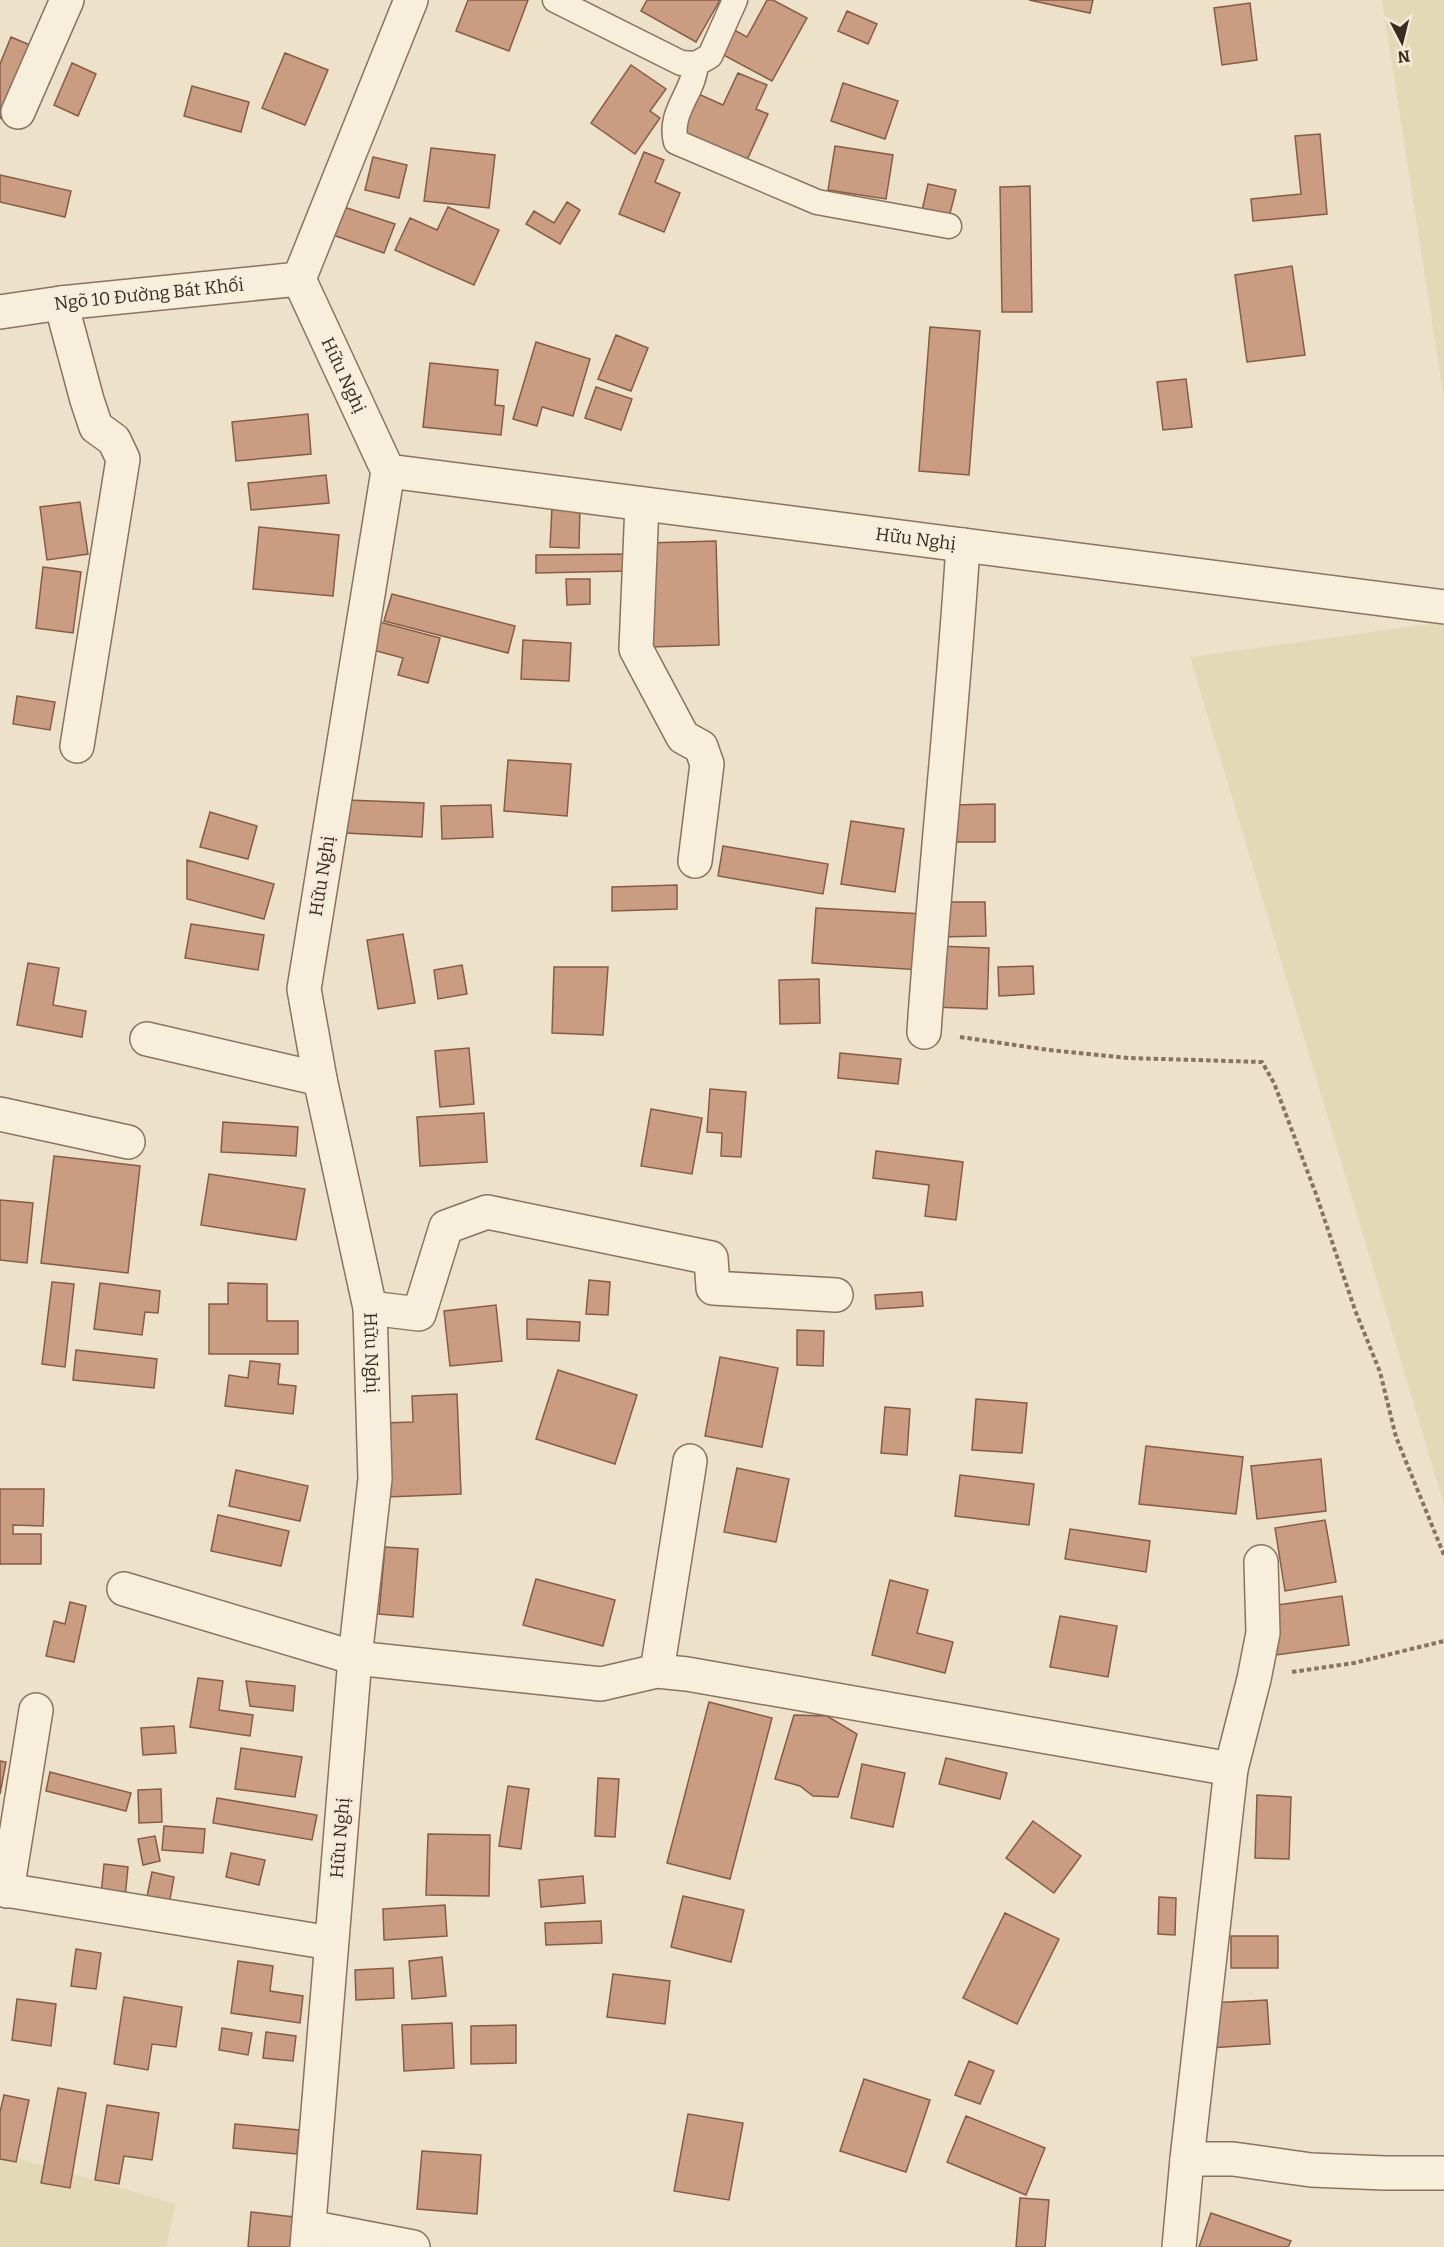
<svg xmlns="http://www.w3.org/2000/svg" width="1444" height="2247" font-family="Bitter,serif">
<rect width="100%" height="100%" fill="#ede1c9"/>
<path fill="#e3d9b7" d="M1382,0H1444V399Z
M1444,622V1505L1190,657Z
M0,2153L176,2204L166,2247H0Z"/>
<path fill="#ca9c81" stroke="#875c45" stroke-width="1.5" d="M468,0H528L509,51L456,31Z
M647,0H720L696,42L641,11Z
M767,0H773L807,18L772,81L714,50L727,26L747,37Z
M1029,0H1093L1090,13Z
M1250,3L1257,60L1222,65L1214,8Z
M847,11L877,24L868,44L838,31Z
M11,37L37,48L7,121L0,118V64Z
M285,53L328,70L305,125L262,108Z
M72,63L96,74L78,116L54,105Z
M631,65L666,89L650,111L660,118L635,154L591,123Z
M738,73L767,85L756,109L768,114L747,160L676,131L694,92L723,105Z
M843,83L898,101L885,139L831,121Z
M192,86L249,102L241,132L184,116Z
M1320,134L1327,214L1253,221L1251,199L1301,194L1295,136Z
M835,146L893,155L886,199L828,190Z
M431,148L495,155L489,208L424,201Z
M644,152L664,160L655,182L680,193L664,232L619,214Z
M373,157L407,165L399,198L365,190Z
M0,175L71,191L65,217L0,202Z
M928,184L956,190L949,217L922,211Z
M1030,186L1032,312H1002L1000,187Z
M567,202L580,210L560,244L526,224L534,211L554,223Z
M344,207L395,224L384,253L333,235Z
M448,207L499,230L474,285L395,250L410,218L437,230Z
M1292,266L1305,355L1247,362L1235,275Z
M930,327L980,331L969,475L919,471Z
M616,335L648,348L631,391L598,379Z
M536,342L590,359L573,416L542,407L537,426L513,419Z
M430,363L498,370L495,405L504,406L501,435L423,427Z
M1186,379L1192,427L1163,430L1157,382Z
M596,387L632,399L621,430L585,418Z
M308,414L311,454L236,461L232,422Z
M326,475L329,503L251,510L248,483Z
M80,502L88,554L47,560L40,507Z
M552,506L580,507L579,548L550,547Z
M259,527L339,535L333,596L253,589Z
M716,541L719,645L650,647L647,543Z
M629,554L630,571L536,573V555Z
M43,567L81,572L73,633L36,628Z
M566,579H590V604L567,605Z
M392,594L515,626L508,653L384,621Z
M376,621L440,638L428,683L398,675L403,658L369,649Z
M523,640L571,643L569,681L521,679Z
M17,696L55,702L50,730L13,724Z
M508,760L571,764L567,816L504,811Z
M347,800L424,803L422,837L345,833Z
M995,804V842H954L953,805Z
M491,805L493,837L442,839L441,806Z
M210,812L257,826L248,859L200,847Z
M851,821L904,829L895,892L841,884Z
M723,846L828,864L823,894L718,876Z
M187,860L274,884L264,919L187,899Z
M677,885V909L612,911V887Z
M938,902H985L986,936L938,937Z
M816,908L924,914L921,970L812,963Z
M191,924L264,935L258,970L185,958Z
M403,934L415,1003L378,1009L367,940Z
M937,946L989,948L987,1009L934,1007Z
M28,963L59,968L53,1005L86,1011L82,1037L17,1025Z
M462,965L467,994L438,999L434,970Z
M1033,966L1034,994L999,996L998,967Z
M554,967H608L603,1035L552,1033Z
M819,979L820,1023L780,1024L779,980Z
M469,1048L474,1104L440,1107L435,1051Z
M840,1053L901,1059L898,1084L838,1078Z
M710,1089L746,1092L741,1157L721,1156L722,1133L707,1132Z
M651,1109L702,1118L692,1174L641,1166Z
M484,1113L487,1162L420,1166L417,1117Z
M223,1122L298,1127L296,1156L221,1152Z
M876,1151L963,1162L956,1220L925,1216L929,1185L873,1178Z
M54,1156L140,1166L128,1273L41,1263Z
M209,1174L305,1189L296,1240L201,1225Z
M0,1200L33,1203L27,1263L0,1260Z
M589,1280L610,1282L608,1315L586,1314Z
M52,1282L74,1284L65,1367L42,1364Z
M100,1283L160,1291L158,1313L145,1312L142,1335L94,1329Z
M228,1283L267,1284V1321H298V1354H209V1304H228Z
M922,1292L923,1306L876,1309L875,1295Z
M496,1305L502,1361L450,1366L444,1311Z
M527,1319L580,1322L579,1341L527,1339Z
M797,1330L824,1331L823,1366L797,1365Z
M76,1350L157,1359L154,1388L73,1380Z
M720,1357L778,1368L762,1447L705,1436Z
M250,1361L280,1364L278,1384L296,1386L293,1414L225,1406L229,1375L248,1378Z
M558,1370L637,1395L615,1464L536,1439Z
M457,1394L461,1494L387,1497L384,1423L413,1422L412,1396Z
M976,1399L1027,1403L1022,1453L972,1450Z
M885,1407L910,1409L907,1455L881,1453Z
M1146,1446L1243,1457L1236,1514L1139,1504Z
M1321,1459L1326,1511L1257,1519L1251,1466Z
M737,1468L789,1479L776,1542L724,1532Z
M236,1470L308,1486L300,1521L229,1506Z
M960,1475L1034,1484L1029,1525L955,1516Z
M0,1489H44L43,1526L13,1525V1534H41V1564H0Z
M218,1515L289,1531L281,1566L211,1551Z
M1325,1520L1336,1582L1285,1591L1275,1528Z
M1070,1529L1150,1541L1146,1572L1065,1559Z
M385,1547L418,1549L413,1617L379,1614Z
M536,1579L615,1600L603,1646L523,1625Z
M890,1580L928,1590L917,1633L953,1642L945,1673L872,1655Z
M1342,1596L1349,1645L1276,1655L1270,1606Z
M70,1602L86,1606L74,1662L46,1656L54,1621L65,1624Z
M1060,1616L1117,1626L1108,1677L1050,1667Z
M198,1678L223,1681L219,1710L253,1715L250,1736L190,1727Z
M246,1681L295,1686L293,1711L250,1706Z
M709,1702L772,1718L730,1879L667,1863Z
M794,1715L827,1716L857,1734L838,1797L813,1796L800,1786L775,1779Z
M174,1726L176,1753L143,1755L141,1728Z
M241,1748L302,1757L295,1797L235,1789Z
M946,1758L1007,1773L1000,1799L939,1784Z
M0,1761L6,1762L0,1794Z
M862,1764L905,1773L893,1827L851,1818Z
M50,1772L131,1793L126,1811L46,1791Z
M598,1778L619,1779L615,1837L595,1836Z
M508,1786L529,1789L521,1849L499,1846Z
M161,1789L162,1822L139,1823L138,1790Z
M1257,1795L1291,1797L1289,1859L1255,1858Z
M217,1798L317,1815L312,1840L213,1823Z
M1033,1821L1081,1856L1054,1893L1006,1858Z
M164,1826L205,1829L203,1853L162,1850Z
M428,1834L490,1835L489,1896L426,1895Z
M155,1836L160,1861L143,1865L138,1839Z
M231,1853L265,1860L259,1885L226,1877Z
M104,1864L128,1867L125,1898L101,1895Z
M152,1872L174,1877L168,1910L145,1906Z
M583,1876L585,1903L541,1907L539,1880Z
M683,1896L744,1910L731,1962L671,1947Z
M1159,1897L1176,1898L1175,1935L1158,1934Z
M445,1905L447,1936L384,1940L383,1909Z
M1005,1913L1059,1939L1017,2024L963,1998Z
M601,1921L602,1943L546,1945L545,1923Z
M1231,1936H1278V1968H1231Z
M76,1949L101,1953L96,1989L71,1986Z
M442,1957L446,1996L412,1999L409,1961Z
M238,1961L273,1966L270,1991L303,1996L300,2023L231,2013Z
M393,1968L394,1998L356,2000L355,1970Z
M613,1974L670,1981L665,2024L607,2017Z
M124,1997L182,2007L176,2047L152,2044L148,2070L114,2064Z
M17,1999L56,2004L51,2046L12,2040Z
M1267,2000L1270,2044L1210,2048L1208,2003Z
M452,2023L454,2068L404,2071L402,2025Z
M516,2025V2063L471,2064V2026Z
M222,2028L252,2033L248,2055L219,2050Z
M266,2032L296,2036L293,2061L263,2058Z
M969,2061L994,2071L980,2104L955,2095Z
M864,2079L930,2100L906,2172L840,2151Z
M58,2088L86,2093L70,2188L41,2183Z
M4,2095L29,2100L16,2162L0,2159V2112Z
M107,2105L159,2113L152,2160L124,2156L119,2184L95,2180Z
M688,2114L743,2123L729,2200L674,2191Z
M966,2116L1045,2148L1026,2195L947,2162Z
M235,2124L299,2130L297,2154L233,2148Z
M422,2151L481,2155L477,2214L417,2209Z
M1020,2198L1049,2200L1045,2247H1016Z
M251,2212L294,2217L291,2247H248Z
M1211,2213L1291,2241L1288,2247H1199Z"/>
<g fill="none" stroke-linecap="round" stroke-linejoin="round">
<defs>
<path id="service" d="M555,0L681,63L696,64L710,56L735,0
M696,64C694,93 668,112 676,142L817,202L949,226"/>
<g id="minor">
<path d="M18,112L67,0"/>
<path id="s1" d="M299,279L388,471L304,989L320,1079L370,1308L375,1479L355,1658L307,2247"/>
<path d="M299,279L411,0"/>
<path d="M61,303L87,400L96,427L114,440L123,459L77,746"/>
<path id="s2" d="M0,312L61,303L299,279"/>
<path id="s3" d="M388,471L1444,607"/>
<path d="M642,504L636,649L683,737L701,747L707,764L695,861"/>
<path d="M924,1032C935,870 953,708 963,545"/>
<path d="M147,1039L320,1079"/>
<path d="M0,1114L128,1142"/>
<path d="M370,1308L419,1314L446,1227L487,1212L711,1258L713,1288L836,1295"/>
<path d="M124,1589L355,1658L601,1684L657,1671L687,1674L1231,1769L1187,2159L1179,2247"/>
<path d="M657,1671L690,1461"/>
<path d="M1231,1769L1254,1679L1263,1633L1261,1562"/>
<path d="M0,1889L331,1943"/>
<path d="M7,1891L36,1710"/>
<path d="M1187,2159H1233L1311,2170L1385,2173H1444"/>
<path d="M309,2227L413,2247"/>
</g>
</defs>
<use href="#service" stroke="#89735e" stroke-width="27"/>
<use href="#minor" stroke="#89735e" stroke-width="36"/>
<path stroke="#89735e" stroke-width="4" stroke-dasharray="4.5 3" stroke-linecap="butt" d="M960,1037L1049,1050L1129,1058L1262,1062L1274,1083L1316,1194L1355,1310L1380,1372L1396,1437L1444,1555
M1292,1672L1354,1663L1444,1641"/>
<use href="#service" stroke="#f8eedc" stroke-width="24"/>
<use href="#minor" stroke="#f8eedc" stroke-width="33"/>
</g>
<g text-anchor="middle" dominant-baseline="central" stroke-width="6" stroke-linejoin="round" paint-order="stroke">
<g font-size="18" fill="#3a2c21" stroke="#f5ebd8">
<text stroke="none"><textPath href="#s2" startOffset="150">Ngõ 10 Đường Bát Khối</textPath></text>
<text stroke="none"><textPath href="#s1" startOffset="106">Hữu Nghị</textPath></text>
<text stroke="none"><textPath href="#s3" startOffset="532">Hữu Nghị</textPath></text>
<text transform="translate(322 876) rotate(-81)">Hữu Nghị</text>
<text stroke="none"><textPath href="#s1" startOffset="1107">Hữu Nghị</textPath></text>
<text transform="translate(340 1838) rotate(-85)">Hữu Nghị</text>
</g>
</g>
<g transform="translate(1402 42) rotate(173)" stroke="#f5ebd8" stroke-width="4.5" paint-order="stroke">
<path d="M0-4.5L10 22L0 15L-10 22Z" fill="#3a2c21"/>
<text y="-9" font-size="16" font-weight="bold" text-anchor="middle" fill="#3a2c21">N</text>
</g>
</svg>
